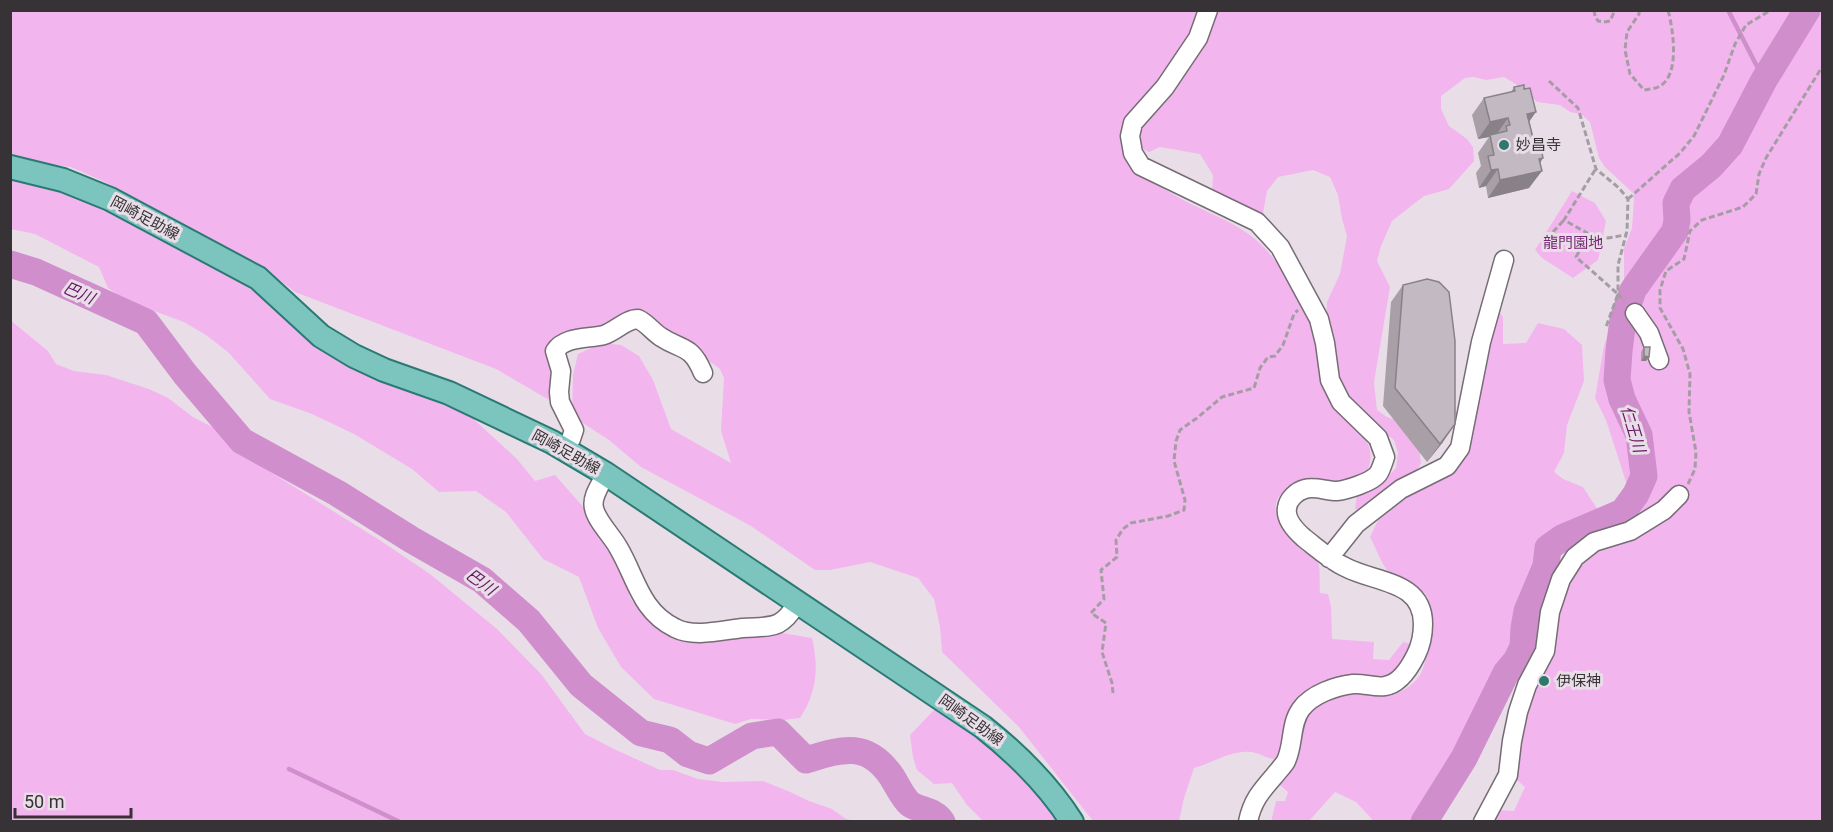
<svg xmlns="http://www.w3.org/2000/svg" width="1833" height="832" font-family="Roboto,'Noto Sans JP',sans-serif">
<rect width="100%" height="100%" fill="#e9dee8"/>
<path fill="#f3b5ee" d="M11,11H1199L1193,29L1124,145L1129,167C1147,178 1165,190 1183,200C1206,212 1235,222 1255,239C1277,257 1300,296 1312,321C1319,335 1322,367 1326,383C1327,389 1327,396 1331,400C1336,407 1345,413 1351,419C1364,433 1377,452 1367,471C1352,498 1280,472 1276,505C1272,532 1311,542 1318,561C1321,570 1319,584 1320,593L1328,594L1331,606L1332,639L1374,642L1373,659L1389,660L1403,642L1411,644L1410,656L1392,675L1351,678L1311,693L1285,753L1274,759C1266,758 1259,753 1251,752C1231,750 1213,763 1194,768L1184,798L1179,821H1093L1019,727L942,652L940,627L934,599L918,578L870,562L830,570H815L751,526L641,467L609,440L572,416L573,375L578,354L602,343L621,345L639,356L653,380L671,429L731,463L721,431L724,378L720,369L705,358L670,337L648,317L564,339L556,404L496,369L295,292L277,278L252,268L107,183L71,167L11,159Z
M1216,11H1822V821H1492L1497,810L1514,811L1525,787L1512,776L1518,739L1553,617L1579,558L1634,534L1628,488L1606,420L1595,398L1604,346L1624,286V249L1632,228L1634,200L1633,193L1605,167L1599,158L1590,122L1581,114L1570,112L1560,105L1537,102L1522,88L1504,77L1486,80L1474,77L1465,78L1441,96V109L1449,126L1467,139L1473,147L1474,161L1449,189L1424,196L1392,221L1381,246L1377,261L1390,287L1374,382L1377,410L1387,417L1399,421L1419,447L1421,463L1417,470L1364,512L1355,509L1357,495L1384,481L1396,468L1398,453L1394,440L1348,402L1336,378L1326,318L1327,302L1340,274L1347,236L1342,219L1338,195L1330,177L1313,170L1278,177L1267,191L1262,219L1212,192L1213,175L1200,154L1160,147L1149,152L1140,148L1137,137L1140,126Z
M10,174L30,177L102,206L190,252L262,296L329,353L365,375L469,415L517,459L535,481L555,475L585,509L609,545L627,585L630,598L651,624L676,637L704,641L782,633L812,638C819,668 817,692 800,718L784,720L751,719L735,724L654,699L621,667L598,628L579,577L543,559L506,512L476,491L439,492L412,469L354,434L312,414L270,399L228,352L206,335L184,322L127,301L108,288L99,267L35,234L11,229Z
M1572,191L1595,203L1606,221L1598,260L1573,278L1542,258L1535,250Z
M1493,303L1503,317V344L1526,343L1538,323L1564,329L1582,345L1584,381L1567,425L1564,453L1554,472L1563,479L1583,487L1600,513L1571,526L1550,541L1545,548L1543,562L1537,579L1528,593L1517,648L1512,659L1496,675L1487,699L1469,729L1461,752L1433,790L1424,811L1417,821H1372L1371,818L1356,802L1335,792L1309,821L1271,822L1276,801H1285L1288,792L1273,779L1295,754L1304,729L1309,708L1336,692L1377,690L1390,696C1401,692 1413,686 1420,675C1428,661 1437,608 1426,595C1417,584 1401,581 1390,573C1383,568 1375,546 1370,537L1381,514L1422,485L1449,472Z
M10,320L48,351L56,364L74,371L106,375L149,389L168,398L193,417L222,432L256,463L381,541L430,574L497,629L541,674L585,734L614,749L660,770H673L698,779L723,782L763,781L788,791L809,801L832,809L846,819L855,821H11Z
M936,708L1013,759L1077,821H983L967,805L952,783L934,784L917,770L913,757L910,735Z"/>
<g fill="none" stroke-linecap="round" stroke-linejoin="round">
<path stroke="#d08ecc" stroke-width="4.5" d="M1728,10L1764,80
M289,769L400,822"/>
<path stroke="#d08ecc" stroke-width="27" d="M10,264L36,272L146,322L185,374L242,441L337,493L412,540L482,580L529,621L581,685L641,733L670,740L688,754L709,761L752,736L778,732L806,760C842,749 867,740 892,777C897,785 903,798 910,804C920,811 935,810 942,822
M1424,822L1464,758L1506,673L1516,661L1523,647L1524,628L1527,611L1546,566L1548,548L1562,538L1623,512L1636,494L1644,476L1639,435L1622,399L1617,380L1619,351L1623,319L1633,290L1675,231L1677,220L1676,203L1683,189L1711,166L1730,145L1764,80L1807,10"/>
<defs>
<path id="minor" d="M1208,10L1198,38L1165,87L1133,123L1130,136L1133,153L1141,166L1257,222L1280,247L1319,319L1325,343L1330,380L1341,402L1378,438L1385,457C1383,463 1381,470 1378,474C1372,482 1347,490 1337,491C1327,491 1314,486 1305,489C1297,491 1288,499 1287,508C1285,520 1296,531 1304,538C1317,548 1330,560 1345,567C1375,583 1423,580 1423,624C1423,634 1421,645 1416,655C1410,667 1400,684 1385,686C1375,688 1364,683 1353,684C1336,686 1312,694 1301,709C1290,724 1294,744 1286,761C1283,766 1278,771 1275,775C1261,791 1252,801 1248,822
M1635,313L1649,333L1659,360
M564,450L571,439L574,430L560,402L559,392L561,371L555,351C565,336 588,339 604,335C616,331 626,319 638,319C647,323 653,332 661,337C682,351 691,344 703,373
M606,474C601,484 591,497 594,508C596,520 612,536 618,547C636,577 640,611 675,628C694,638 723,630 743,628C772,626 781,630 797,603
M1329,558L1356,524L1401,489L1447,466L1460,448L1481,342L1504,260
M1483,822L1508,775L1512,741L1518,712L1527,685L1545,651L1550,612L1561,579L1575,557L1594,542L1630,531L1664,510L1679,495"/>
<path id="major" d="M10,167L63,180L110,199L258,278L321,336L354,356L384,370L449,393L552,442L606,474L983,727C1017,754 1048,784 1072,822"/>
</defs>
<use href="#minor" stroke="#756c74" stroke-width="21"/>
<use href="#major" stroke="#2a7972" stroke-width="26"/>
<path stroke="#a59da4" stroke-width="3" stroke-dasharray="6 3" stroke-linecap="butt" d="M1594,10L1595,16L1598,21L1604,22L1610,21L1615,10
M1639,10V14L1627,32L1625,50L1630,74L1644,90C1648,89 1654,89 1658,87C1681,77 1673,29 1668,10
M1549,81L1578,108L1596,169L1619,188L1628,199L1627,231L1618,265V294L1624,301
M1595,170L1564,220L1589,234L1576,257L1618,294L1606,327
M1628,199L1680,153L1694,136L1724,75L1735,44L1746,25L1771,10
M1553,232L1564,220
M1589,234L1608,238L1625,235
M1688,484L1695,469L1696,452L1689,412L1690,374L1683,349L1660,308V290L1666,271L1684,259L1690,231L1702,220L1743,207L1756,194L1759,174L1766,158L1822,67
M1113,693L1112,683L1102,652L1106,623L1091,613L1104,599L1101,570L1117,557L1116,540L1123,529L1131,523L1168,516L1184,510L1185,500L1174,461L1176,441L1180,430L1197,418L1222,397L1254,388L1260,368L1268,357L1275,356L1283,345L1294,314L1298,310"/>
<use href="#minor" stroke="#fff" stroke-width="18"/>
<use href="#major" stroke="#7cc5be" stroke-width="22"/>
</g>
<path fill="#a89fa7" d="M1514,87L1529,121L1533,138L1543,158L1540,163L1529,188L1488,198L1486,186L1479,188L1476,173L1481,166L1478,153L1489,137L1478,139L1472,115L1484,98L1511,92Z
M1403,285L1443,442L1427,462L1383,406L1391,302Z
M1644,347L1646,361H1641V352Z"/>
<path fill="#888288" d="M1536,112L1524,129L1527,114Z
M1508,118L1496,135H1490L1489,137L1478,139L1490,122Z
M1543,158L1533,173L1542,171L1529,188L1488,198L1500,180L1539,159Z
M1498,169L1486,186L1479,188L1491,170Z
M1644,356L1649,357L1646,361H1641Z
M1455,424L1443,442L1427,462L1440,444Z"/>
<path fill="#c3b9c2" stroke="#888288" stroke-width="1.5" d="M1524,85V89L1530,88L1536,112L1527,114L1533,138L1539,137L1543,158L1539,159L1542,171L1500,180L1498,169L1491,170L1488,156L1494,155L1490,135L1507,131L1506,126L1510,125L1508,118L1490,122L1484,98L1515,91L1514,87Z
M1427,279L1439,282L1449,292L1455,341V424L1440,444L1395,388L1403,285Z
M1644,347H1650L1649,357L1644,356Z"/>
<g fill="#30776e" stroke="#e9dee8" stroke-width="2">
<circle cx="1504" cy="145" r="6"/>
<circle cx="1544" cy="681" r="6"/>
</g>
<g text-anchor="middle" dominant-baseline="central" stroke-width="6" stroke-linejoin="round" paint-order="stroke">
<g font-size="15" fill="#363235" stroke="#e9dee8" text-anchor="start">
<text x="1516" y="145">妙昌寺</text>
<text x="1556" y="681">伊保神</text>
</g>
<g font-size="15" fill="#363235" stroke="#e9dee8">
<text transform="translate(145 218) rotate(28)">岡崎足助線</text>
<text transform="translate(566 452) rotate(29)">岡崎足助線</text>
<text transform="translate(971 720) rotate(36)">岡崎足助線</text>
</g>
<g font-size="15" fill="#762974" stroke="#e9dee8">
<text x="1573" y="243">龍門園地</text>
</g>
<g font-size="16" font-style="italic" fill="#651763" stroke="#e9dee8">
<text transform="translate(79 293) rotate(23)">巴川</text>
<text transform="translate(1633 429) rotate(73)">仁王川</text>
<text transform="translate(481 582) rotate(36)">巴川</text>
</g>
</g>
<rect width="1833" height="832" fill="none" stroke="#363235" stroke-width="24"/>
<path d="M15 808v9h116v-9" fill="none" stroke="#363235" stroke-width="3"/>
<text x="24" y="808" font-size="18" fill="#363235" stroke="#e9dee8" stroke-width="4.5" paint-order="stroke">50 m</text>
</svg>
